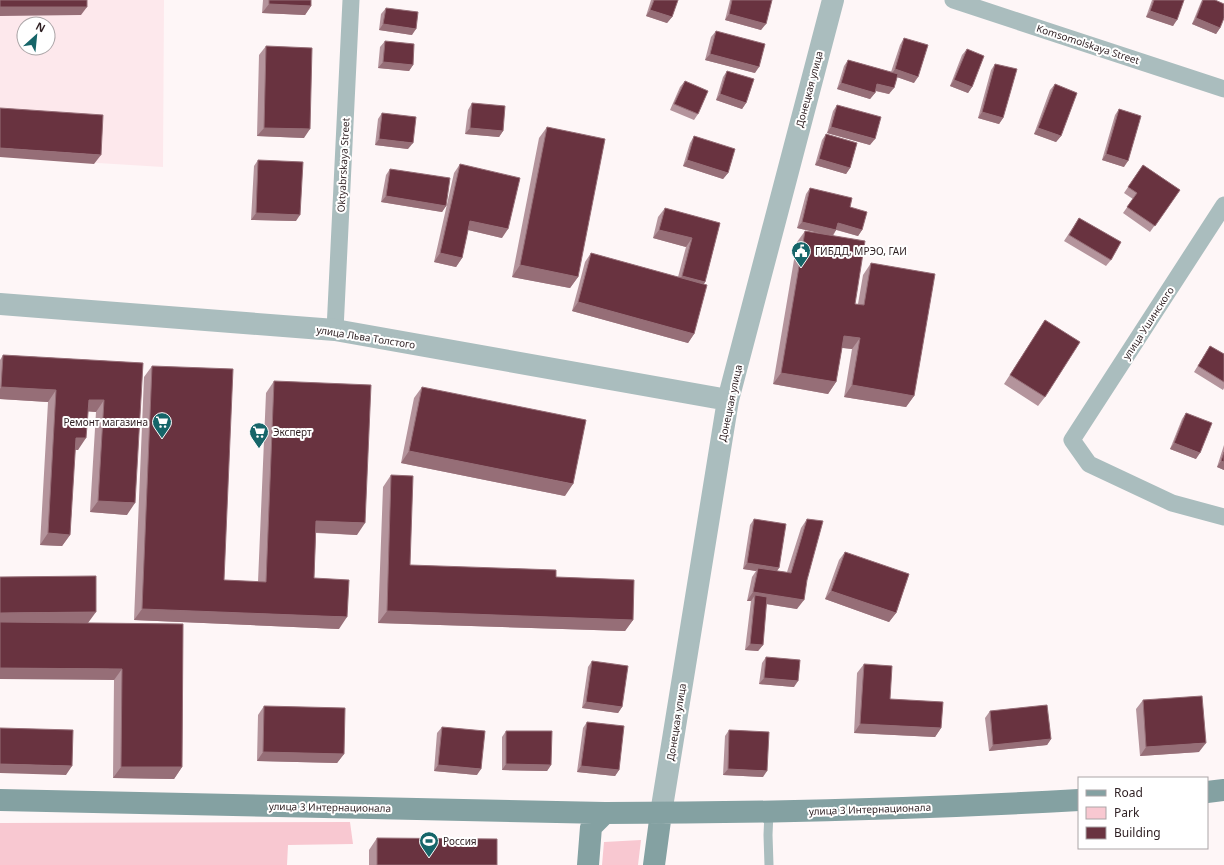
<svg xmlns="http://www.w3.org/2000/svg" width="1224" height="865" font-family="'Noto Sans',sans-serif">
<rect width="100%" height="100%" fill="#fef6f7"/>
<path fill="#fde8ec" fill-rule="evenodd" d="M0,0H164L163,167L0,157ZM24,24H48V48H24Z"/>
<path fill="#f8c8d1" d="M350,822L353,844L288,845L287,865H0V823Z
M641,840L638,865H602L604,842Z"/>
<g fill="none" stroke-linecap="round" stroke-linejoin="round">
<path stroke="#aabdbe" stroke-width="9" d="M769,812L768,835L769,865"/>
<path stroke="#aabdbe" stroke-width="17" d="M953,0L1224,89
M1224,205L1072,440L1089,464L1172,503L1224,517
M335,330L351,0"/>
<path stroke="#aabdbe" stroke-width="22" d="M0,304L335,330L728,400
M661,813L728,400L833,0"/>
<path stroke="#84a1a2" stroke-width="22" d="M1207,792L1224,790
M0,800L605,813C763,813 921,809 1079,800
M588,865L591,827L605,813
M654,865L661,813"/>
</g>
<path fill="#b4949c" d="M263,0H311V6L305,15L262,13Z
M651,0H678L672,17L667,23L646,16Z
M730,0H772L761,30L725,20Z
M1152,0H1184L1173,26L1146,17Z
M1202,0H1215L1220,28L1216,34L1192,24L1201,2Z
M386,8L412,35L379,30L381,14Z
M716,31L755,73L705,60L711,37Z
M904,38L914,83L897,77L889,94L875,91V93L870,99L837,89L844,66L848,60L891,72L900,45Z
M385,41L413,65L409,71L378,68L380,47Z
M266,46L304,138L257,136L259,55Z
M967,49L972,87L968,93L950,86L962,55Z
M995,64L1003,118L999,124L978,118L991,70Z
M727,71L746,103L742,109L716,100L723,77Z
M685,81L698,114L694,120L670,110L680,87Z
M1055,84L1061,136L1056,142L1034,134L1050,90Z
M472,103L503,131L499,137L465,134L468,110Z
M837,105L870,145L827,133L833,111Z
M1119,109L1124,167L1102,160L1115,115Z
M382,113L408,149L375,145L378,119Z
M547,127L578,277L570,288L512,277L539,138Z
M826,134L850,168L846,174L815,165L822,140Z
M694,136L728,173L723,179L683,166L690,143Z
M258,160L296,221L251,220L254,166Z
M460,164L502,238L468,230L462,258L456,267L434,262L454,173Z
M1143,165L1180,190L1150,232L1123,213L1133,199L1124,193Z
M390,169L446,206L442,212L381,202L386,175Z
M810,188L850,207L862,230L858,236L836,230L833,236L855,304H858L863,275L871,263L914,396L906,407L844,397L852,349L842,348L836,382L828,394L773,384L797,242L805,231L820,233L797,228L806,194Z
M665,208L720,223L705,282L704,284L694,334L688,343L572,311L585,262L591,253L678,277L686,247L653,238L658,217Z
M1079,218L1111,260L1106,266L1064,241Z
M1045,320V397L1038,406L1004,384Z
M1210,346L1224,354V388L1223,390L1194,372Z
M3,355L143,363L127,515L90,512L96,412L88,411L78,450H75L70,535L62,546L40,545L48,402L0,399V360Z
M152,366L224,580L258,582L266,393L274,381L357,535L316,533L314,578L339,629L134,620L144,377Z
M422,387L565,496L401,463L414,398Z
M1186,413L1196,459L1170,449L1182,419Z
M1224,445V470L1217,467Z
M391,475L410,565L556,577L633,620L625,631L378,623L383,487Z
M754,519L777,571L787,572L801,528L807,519L797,609L766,604L763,645L758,651L745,650L751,601H747L752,577L756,571L743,569L750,525Z
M845,552L896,613L889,622L825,599L839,560Z
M89,623L183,624L182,767L174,779L113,778L114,680Z
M766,657L794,687L759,684L762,663Z
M592,661L622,707L618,713L582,708L588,667Z
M864,664L890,699L941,728L935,737L854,733L857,673Z
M1143,700L1199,752L1140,756L1136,709Z
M264,706L344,754L337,763L257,761L258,715Z
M990,711L1051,739L1047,745L989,751L985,718Z
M587,722L619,770L615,776L577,772L583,728Z
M442,727L477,775L434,771L437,733Z
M729,730L763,777L723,775L725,736Z
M506,731L551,765L547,771L502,770V737Z
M377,838L497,865H369V850Z"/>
<path fill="#966e77" d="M269,4L311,6L305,15L262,13Z
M0,7H87L81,15L0,16Z
M650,10L672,17L667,23L646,16Z
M1150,11L1177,20L1173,26L1146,17Z
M729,14L766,24L761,30L725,20Z
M1196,18L1220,28L1216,34L1192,24Z
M383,24L416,29L412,35L379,30Z
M710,54L759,67L755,73L705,60Z
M383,62L413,65L409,71L378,68Z
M895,69L918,77L914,83L891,75Z
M954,80L972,87L968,93L950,86Z
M841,83L875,93L870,99L837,89Z
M877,84L894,88L889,94L873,90Z
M720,94L746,103L742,109L716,100Z
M982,112L1003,118L999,124L978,118Z
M831,127L875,139L870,145L827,133Z
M264,128L310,129L304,138L257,136Z
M470,128L503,131L499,137L465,134Z
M1038,128L1061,136L1056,142L1034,134Z
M379,139L413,143L408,149L375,145Z
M0,148L101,155L94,164L0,157Z
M1106,154L1128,161L1124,167L1102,160Z
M819,159L850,168L846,174L815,165Z
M687,160L728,173L723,179L683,166Z
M386,196L446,206L442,212L381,202Z
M256,213L300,215L296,221L251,220Z
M470,221L508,229L502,238L464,229Z
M802,222L836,230L832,236L797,228Z
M838,223L862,230L858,236L834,229Z
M659,230L692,238L686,247L653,238Z
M440,253L462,258L456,267L434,262Z
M520,265L578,277L570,288L512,277Z
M682,276L705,282L699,291L676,285Z
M578,302L694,334L688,343L572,311Z
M844,336L860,338L852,349L836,347Z
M781,373L836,382L828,394L773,384Z
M852,385L914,396L906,407L844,397Z
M1,387L56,390L48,402L0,399V389Z
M89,400H104L96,412L81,411Z
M76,438H86L78,450L68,449Z
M1174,443L1200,453L1196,459L1170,449Z
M409,451L573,484L565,496L401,463Z
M1221,461L1224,462V470L1217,467Z
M98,501L135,503L127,515L90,512Z
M316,521L365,523L357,535L308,532Z
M48,533L70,535L62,546L40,545Z
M747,563L779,568L775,574L758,568L756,571L743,569Z
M831,591L896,613L889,622L825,599Z
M753,592L804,600L797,609L754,602L755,595L751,601H747Z
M142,609L347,617L339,629L134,620Z
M387,611L633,620L625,631L378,623Z
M96,612L88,623L0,624V613Z
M750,644L763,645L758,651L745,650Z
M0,668L122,669L114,680L0,679Z
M764,678L798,681L794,687L759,684Z
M586,702L622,707L618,713L582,708Z
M860,724L941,728L935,737L854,733Z
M1051,739L1047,745L989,751L993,745Z
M1206,743L1199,752L1140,756L1146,747Z
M263,752L344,754L337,763L257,761Z
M0,764L72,766L66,775L0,773Z
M506,764L551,765L547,771L502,770Z
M438,765L481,769L477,775L434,771Z
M581,766L619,770L615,776L577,772Z
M121,767H182L174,779L113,778Z
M728,769L767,771L763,777L723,775Z"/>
<path fill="#693340" stroke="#966e77" d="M0,0H87V7H0Z
M269,0H311V6L269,4Z
M654,0H678L672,17L650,10Z
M732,0H772L766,24L729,14Z
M1154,0H1184L1177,20L1150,11Z
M1203,0H1215L1224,4V18L1220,28L1196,18Z
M386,8L418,12L416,29L383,24Z
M716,31L765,44L759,67L710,54Z
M904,38L928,45L918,77L895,69Z
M385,41L414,44L413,65L383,62Z
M266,46L312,48L310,129L264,128Z
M967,49L984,56L972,87L954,80Z
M848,60L898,74L894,88L877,84L875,93L841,83Z
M995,64L1017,69L1003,118L982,112Z
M727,71L754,79L746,103L720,94Z
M685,81L708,91L698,114L674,104Z
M1055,84L1077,93L1061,136L1038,128Z
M472,103L505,106L503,131L470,128Z
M837,105L881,117L875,139L831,127Z
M0,108L103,115L101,155L0,148Z
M1119,109L1141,116L1128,161L1106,154Z
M382,113L416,117L413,143L379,139Z
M547,127L605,139L578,277L520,265Z
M826,134L857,143L850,168L819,159Z
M694,136L735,149L728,173L687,160Z
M258,160L303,162L300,215L256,213Z
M460,164L520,178L508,229L470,221L462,258L440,253Z
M1143,165L1180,190L1155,226L1127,207L1137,193L1128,187Z
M390,169L450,178L446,206L386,196Z
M810,188L852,198L850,207L867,212L862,230L838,223L836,230L802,222Z
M665,208L720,223L705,282L682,276L692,238L659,230Z
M1079,218L1121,242L1111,260L1069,235Z
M805,231L865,241L855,304L864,305L871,263L935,274L914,396L852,385L860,338L844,336L836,382L781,373Z
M591,253L707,285L694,334L578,302Z
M1045,320L1080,342L1045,397L1010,375Z
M1210,346L1224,354V382L1198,366Z
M3,355L143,363L135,503L98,501L104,400H89L86,438H76L70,535L48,533L56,390L1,387Z
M152,366L233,369L224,580L266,582L274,381L371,385L365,523L316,521L314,578L349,580L347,617L142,609Z
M422,387L586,420L573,484L409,451Z
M1186,413L1212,423L1200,453L1174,443Z
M1224,452V462L1221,461Z
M391,475L413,476L410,565L556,570V577L634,580L633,620L387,611Z
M754,519L786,524L779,568L747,563Z
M807,519L823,521L807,580L804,600L753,592L758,568L791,573Z
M845,552L909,574L896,613L831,591Z
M96,576V612L0,613V577Z
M755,595L767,597L763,645L750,644Z
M0,622L183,624L182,767H121L122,669L0,668Z
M766,657L800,660L798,681L764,678Z
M592,661L628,666L622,707L586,702Z
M864,664L892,666L890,699L943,702L941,728L860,724Z
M1202,696L1206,743L1146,747L1143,700Z
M1047,705L1051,739L993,745L990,711Z
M264,706L345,708L344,754L263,752Z
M587,722L624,726L619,770L581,766Z
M442,727L485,731L481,769L438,765Z
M0,728L73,730L72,766L0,764Z
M729,730L769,732L767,771L728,769Z
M506,731H552L551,765L506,764Z
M377,838L497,839V865H377Z"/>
<defs>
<symbol id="civic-pin" viewBox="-11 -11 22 30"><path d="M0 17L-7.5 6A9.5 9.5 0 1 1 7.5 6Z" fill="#166569" stroke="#fff"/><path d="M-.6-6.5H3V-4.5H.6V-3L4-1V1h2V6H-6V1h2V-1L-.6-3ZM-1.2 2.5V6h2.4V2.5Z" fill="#fff"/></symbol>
<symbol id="supermarket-pin" viewBox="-11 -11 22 30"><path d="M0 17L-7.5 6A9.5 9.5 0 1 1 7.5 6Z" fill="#166569" stroke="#fff"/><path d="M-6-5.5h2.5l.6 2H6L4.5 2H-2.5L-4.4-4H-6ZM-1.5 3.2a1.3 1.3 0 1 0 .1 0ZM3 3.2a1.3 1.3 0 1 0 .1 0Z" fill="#fff"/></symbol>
<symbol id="stadium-pin" viewBox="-11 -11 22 30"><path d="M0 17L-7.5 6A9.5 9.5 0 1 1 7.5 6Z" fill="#166569" stroke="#fff"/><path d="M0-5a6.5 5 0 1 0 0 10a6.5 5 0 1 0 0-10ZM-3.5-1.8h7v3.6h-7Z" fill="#fff"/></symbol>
</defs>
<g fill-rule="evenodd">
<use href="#civic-pin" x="790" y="240" width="22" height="30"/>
<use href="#supermarket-pin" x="151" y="411" width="22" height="30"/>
<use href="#supermarket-pin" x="248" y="421" width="22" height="30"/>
<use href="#stadium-pin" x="418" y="830" width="22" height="30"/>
</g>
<g text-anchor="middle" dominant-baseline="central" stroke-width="4" stroke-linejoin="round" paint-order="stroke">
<g font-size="10" fill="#2e1f22" stroke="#fff">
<text transform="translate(1088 44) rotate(18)">Komsomolskaya Street</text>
<text transform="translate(809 89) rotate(-75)">Донецкая улица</text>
<text transform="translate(343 165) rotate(-87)">Oktyabrskaya Street</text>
<text transform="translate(1148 323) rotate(-57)">улица Ушинского</text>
<text transform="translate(366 337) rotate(9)">улица Льва Толстого</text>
<text transform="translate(730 403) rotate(-78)">Донецкая улица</text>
<text transform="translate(676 722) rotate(-81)">Донецкая улица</text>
<text transform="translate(330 807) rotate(1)">улица 3 Интернационала</text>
<text transform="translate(870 809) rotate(-2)">улица 3 Интернационала</text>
</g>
<g font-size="10" fill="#2e1f22" stroke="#fff" text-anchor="start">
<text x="815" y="251">ГИБДД, МРЭО, ГАИ</text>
<text x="148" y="422" text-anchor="end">Ремонт магазина</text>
<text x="273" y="432">Эксперт</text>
<text x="443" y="841">Россия</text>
</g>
</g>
<rect x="1078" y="777" width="130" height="72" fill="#ffffff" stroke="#aba5a7"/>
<rect x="1086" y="790" width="20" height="6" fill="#84a1a2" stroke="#aba5a7"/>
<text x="1114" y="797" font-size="12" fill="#2e1f22">Road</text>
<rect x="1086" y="807" width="20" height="12" fill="#f8c8d1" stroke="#aba5a7"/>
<text x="1114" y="817" font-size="12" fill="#2e1f22">Park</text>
<rect x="1086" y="827" width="20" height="12" fill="#693340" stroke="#aba5a7"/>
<text x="1114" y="837" font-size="12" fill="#2e1f22">Building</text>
<g transform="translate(36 36) rotate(27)"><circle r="19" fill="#ffffff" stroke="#aba5a7"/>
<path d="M0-3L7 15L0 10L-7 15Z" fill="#166569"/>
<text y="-6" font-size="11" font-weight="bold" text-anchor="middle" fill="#2e1f22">N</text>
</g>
</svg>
